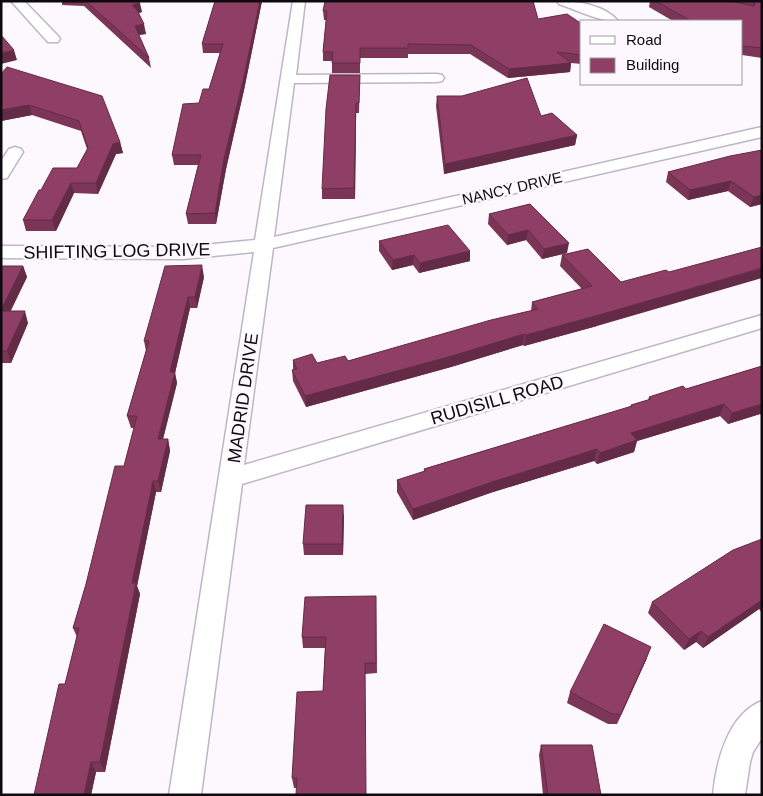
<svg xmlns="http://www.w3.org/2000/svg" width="763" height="796" font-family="Arial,sans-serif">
<rect width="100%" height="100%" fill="#fcf8fe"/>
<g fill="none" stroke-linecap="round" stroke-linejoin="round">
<defs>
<path id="minor" d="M11,1H24L58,36L60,39L58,42H48Z
M293,1H305L296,75L437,74L442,75L444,78L442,81L437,82L294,83L274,237L762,127V137L273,248L244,465L762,315V328L242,484L201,795H169L254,252L183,259L1,258V246L183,247L255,240Z
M557,1C577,1 605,5 618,21C600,22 577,10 559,4Z
M15,147L21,149L23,152L7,178L1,179V161L9,149Z
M762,701V738L753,752L750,762L745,795H713C716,762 728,714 762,701Z"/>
</defs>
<use href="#minor" stroke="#beb6c4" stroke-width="3"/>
<use href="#minor" fill="#fff" fill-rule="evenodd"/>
</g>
<path fill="#7b3557" d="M62,1H138L142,12L139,13L146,34L139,35L149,58L151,68L84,6L62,5Z
M215,1H262L244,90L226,169L216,224H188L186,214L198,165H174L172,155L199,103L209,89L220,53H203L202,44Z
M650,1H762V58L742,55V21H673L649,7Z
M323,11L538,19L582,24V64L571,63L570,72L508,78L470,54H408V58H360V73H332V61H323V52L326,20H324Z
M1,74L120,142L123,153L116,154L98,194L74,193L56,231H26L23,220L41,190L77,168L87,149L81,131L32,115L1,121Z
M360,75L359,113H356L355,199H322V189Z
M437,96L541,116L577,135L575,145L444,174L436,106Z
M762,150V204L750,207L728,191L688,200L666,182L668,172Z
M530,204L567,253L542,259L526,240L507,245L488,224L489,214Z
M379,241L470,251V261L419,273L413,265L392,270L379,251Z
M588,249L597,326L524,346L523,345L451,367L306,407L293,381L292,370H293V360L317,363L348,361L531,311L532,302L582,289L560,266L562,255Z
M1,266H23L27,277L10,311L28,323L11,363H1Z
M204,277L197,308H190L175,373L177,383L163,439H168L170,451L161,492H156L137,586L140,594L105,772H96L91,795H34L65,684L77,637L73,628L124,466L134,428H131L127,416L146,351L144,341Z
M762,366V416L760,414L728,424L720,416L637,441L634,452L597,464L594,461L490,493L413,520L397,492V480L424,472V469L630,407L631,405L648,400L649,397L686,389Z
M344,516L343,555H304L303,544Z
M762,539V613L759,609L703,648L696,642L684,650L648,613L652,602Z
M376,596L377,673L365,674L296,788H294L292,778L323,691L325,648H303L302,637Z
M647,658L617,724H608L567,703L570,692Z
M541,745L601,795H543L539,755Z"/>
<path fill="#642b47" d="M260,1H262L244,90L226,169L216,224L215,213L224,159Z
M140,3L142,12L133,14L132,5Z
M144,24L146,34L137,35L135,26Z
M14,50L17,60L1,64V53Z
M571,63L570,72L508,78L509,69Z
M356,103V113L355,199L354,188Z
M29,105L32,115L1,121V110Z
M577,135L575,145L444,174L445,164Z
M120,142L123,153L116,154L98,194L96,183L113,144Z
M731,181L728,191L688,200L690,190Z
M71,183L74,193L56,231L52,220Z
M762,195V204L750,207L754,197Z
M528,230L526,240L507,245L508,235Z
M569,243L567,253L542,259L544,249Z
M470,251V261L419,273L420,263Z
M414,255L413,265L392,270L393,260Z
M202,265L204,277L197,308L195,297Z
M23,266L27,277L5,323L1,313V310Z
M762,268V278L597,326L524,346L526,335Z
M188,297L190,308L175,373L177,383L160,451L158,439L170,372Z
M25,311L28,323L11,363L7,351Z
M524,334L523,345L451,367L306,407L305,396Z
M724,404L720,416L637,441L634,452L597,464L600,453L631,433Z
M762,404V409L760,414L728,424L732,413Z
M168,439L170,451L161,492L158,481Z
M597,449L594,461L490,493L413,520V509L492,482Z
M153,481L156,492L137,586L140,594L105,772L100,762L132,583Z
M343,505L344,516L343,555L342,544Z
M762,600V604L759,609L703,648L708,637Z
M701,631L696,642L684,650L689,639Z
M651,647L647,658L617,724L621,714Z
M91,762L96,772L91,795H84Z"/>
<path fill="#8f3e65" stroke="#642b47" d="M86,1H138L140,3L132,5L137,10L144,24L135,26L149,58Z
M215,1H260L243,81L224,159L215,213L186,214L201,155H172L183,104L199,103L203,89H209L223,44H202Z
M325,1H533L538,19L567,14L582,24V55L557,52L571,63L509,69L471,45L408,44V48H360V63H332L333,52H323L327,11H323Z
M656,1H731L754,6L755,3L751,1H762V48L742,46V21H691Z
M1,35L14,50L1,53Z
M7,67L102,96L120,142L113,144L96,183H71L52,220H23L39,190H41L53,168H77L88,148L79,121L29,105L1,110V74Z
M330,75H360L359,103H356L354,188L322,189L326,109Z
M527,78L541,116L552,113L577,135L445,164L437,96H462Z
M762,150V195L754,197L731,181L690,190L668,172L730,156Z
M530,204L569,243L544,249L528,230L508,235L489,214Z
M448,225L470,251L420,263L414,255L393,260L379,241Z
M762,247V268L599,315L526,335L524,334L452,356L305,396L292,370L297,369L293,360L312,354L317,363L345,356L348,361L491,320L538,309L532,302L592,286L562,255L588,249L621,282L666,270L669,272Z
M202,265L195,297H188L170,372H175L158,439H168L158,481H153L132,583H136L100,762H91L84,795H34L59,684H65L79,628H73L86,584L115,466H124L137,416H127L149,341H144L165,266Z
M1,266H23L1,310Z
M1,311H25L7,351H1Z
M762,366V404L732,413L724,404L631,433L637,440L600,453L597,449L492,482L413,509L397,480L425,471L424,469L632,406L631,405L651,399L649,397L683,386L686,389Z
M306,505H343L342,544H303Z
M762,539V600L708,637L701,631L689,639L652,602L733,550Z
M376,596V663H365L366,795H296L297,778H292L297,692L323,691L326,637H302L305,597Z
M604,624L651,647L621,714H612L570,692Z
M541,745H592L601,795H548Z"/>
<g text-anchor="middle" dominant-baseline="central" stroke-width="5" stroke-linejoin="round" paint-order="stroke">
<g font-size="15" fill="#0e0b10" stroke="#fcf8fe">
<text transform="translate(512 188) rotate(-13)">NANCY DRIVE</text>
</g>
<g font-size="18" fill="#0e0b10" stroke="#fcf8fe">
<text transform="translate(117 251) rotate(-1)">SHIFTING LOG DRIVE</text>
<text transform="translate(243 398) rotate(-82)">MADRID DRIVE</text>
<text transform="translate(497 400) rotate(-16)">RUDISILL ROAD</text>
</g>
</g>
<rect width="763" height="796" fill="none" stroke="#0e0b10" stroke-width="5"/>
<rect x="580" y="20" width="162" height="65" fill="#fcf8fe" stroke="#9d999f"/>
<rect x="590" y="36" width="25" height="8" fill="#ffffff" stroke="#9d999f"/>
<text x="626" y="45" font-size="15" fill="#0e0b10">Road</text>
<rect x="590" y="58" width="25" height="15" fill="#8f3e65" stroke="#9d999f"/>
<text x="626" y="70" font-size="15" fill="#0e0b10">Building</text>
</svg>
